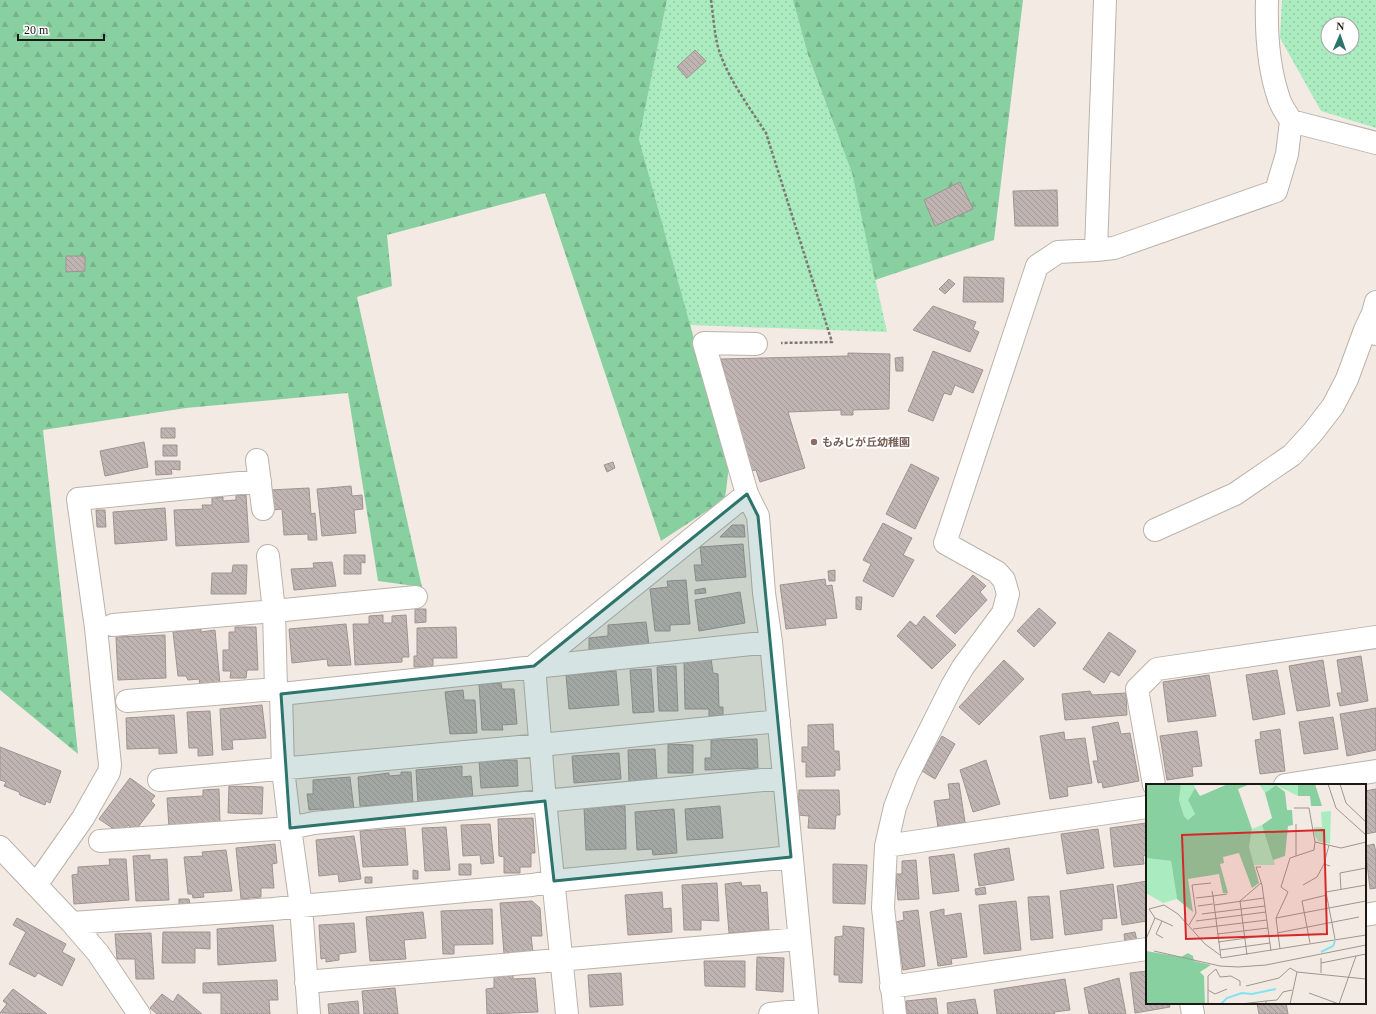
<svg xmlns="http://www.w3.org/2000/svg" width="1376" height="1014" font-family="'Times New Roman','Noto Sans JP',serif">
<defs>
<pattern id="grass-dots" width="8" height="8" patternUnits="userSpaceOnUse"><rect width="8" height="8" fill="#aaecc0"/><path d="M2 2h.1M6 6h.1" fill="none" stroke="#92caa4" stroke-width="1.8" stroke-linecap="round"/></pattern>
<pattern id="forest-firs" width="22" height="20" patternUnits="userSpaceOnUse"><rect width="22" height="20" fill="#89d0a1"/><path d="M5 1l3.5 6h-7zM16 11l3.5 6h-7z" fill="#76b28a"/></pattern>
<pattern id="building-back-hatch" width="6" height="6" patternUnits="userSpaceOnUse"><rect width="6" height="6" fill="#c0b4b2"/><path d="M-1 5l2 2M0 0l6 6M5-1l2 2" fill="none" stroke="#a49a98"/></pattern>
</defs>
<rect width="100%" height="100%" fill="#f3ebe3"/>
<path fill="url(#grass-dots)" fill-rule="evenodd" d="M667,0H793L808,55L852,173L887,332L690,325L639,139Z
M1282,0H1376V128L1321,111L1280,38ZM1328,24H1352V48H1328Z"/>
<path fill="url(#forest-firs)" d="M0,0H667L639,139L729,466L725,499L661,541L545,193L387,235L392,286L357,297L422,587L378,581L348,393L186,408L43,430L67,647L78,754L0,690Z
M793,0H1023L994,240L875,280L852,173L808,55Z"/>
<path fill="url(#building-back-hatch)" stroke="#9e9391" d="M695,50L706,61L687,78L677,67Z
M960,182L973,209L935,226L924,200Z
M1057,190L1058,226H1015L1013,191Z
M66,256H85V271L66,272Z
M964,277L1004,278L1003,302H963Z
M949,279L955,284L945,294L939,289Z
M933,306L976,322L973,329L979,332L970,352L913,330Z
M933,351L983,370L973,393L955,385L951,395L944,393L933,421L908,411Z
M848,353L890,354L889,409L853,410V415H841V410L788,412L805,468L760,482L756,470L750,471L721,359L848,356Z
M903,357V371H896L895,358Z
M161,428H175V438H161Z
M144,442L148,467L105,476L100,451Z
M163,445H177V456H163Z
M155,461H180V470L171,469L172,474L156,475Z
M613,462L615,468L607,472L604,465Z
M911,464L939,478L915,529L886,514Z
M351,486L352,496L362,495L363,509L354,510L356,533L322,536L317,489Z
M309,488L311,514L315,513L317,540H308V534L284,535L282,509L271,510L270,490Z
M236,495H246L249,542L176,546L174,510L203,509L202,505H212V498L223,497V501L236,500Z
M165,508L167,540L115,544L113,512Z
M96,510H105L106,527H97Z
M883,523L912,538L903,555L914,560L893,597L863,581L871,564L863,560Z
M732,525H744L745,537H720Z
M743,544L746,577L696,581L694,565H702L700,547Z
M344,555H365V563L361,562V574H344Z
M332,562L336,586L294,590L291,569L314,568L313,563Z
M233,565H247L246,594H211L212,573H232Z
M835,570V581H829L828,571Z
M973,575L986,586L980,592L987,600L955,634L936,616Z
M825,579L826,586L832,585L837,618L825,619L826,625L786,629L780,585Z
M686,580L690,624L670,625V631H655L650,589L668,587L667,581Z
M705,588L706,593L695,594V590Z
M740,592L745,623L699,631L695,600Z
M856,597H862L861,610L856,609Z
M1039,608L1056,623L1034,647L1017,631Z
M415,609H426V622L415,623Z
M383,615V623H392V616L406,615L409,657H402V662L355,665L353,624H369V616Z
M924,616L956,645L932,669L897,636L910,621L916,626Z
M646,622L649,645L589,650V638L608,636V625Z
M346,624L351,665L328,666L327,659L292,663L289,629Z
M235,627H256L258,670H247L246,678H230L231,671H223V650H229V632H235Z
M456,627L457,658H433V667H414V656H417V628Z
M201,629V632L215,630L220,684L200,685L199,679L188,680L186,676H178L173,632Z
M1109,632L1136,651L1119,676L1111,671L1104,683L1083,669Z
M165,635L166,678L118,680L116,637Z
M1361,656L1368,701L1340,706L1337,693H1342L1337,660Z
M711,658L713,673L718,674L719,707H723V716H709V709H685L684,660Z
M1004,660L1024,679L979,725L959,707Z
M1323,660L1330,706L1297,711L1289,666Z
M676,666L678,711H659L657,667Z
M651,669L654,712L633,713L630,670Z
M1277,670L1285,714L1253,720L1246,675Z
M616,671L619,705L569,709L566,675Z
M1209,675L1216,716L1168,722L1163,682Z
M501,683L502,689H514L517,724L502,725L503,730H482L479,684Z
M463,690L464,700H475L477,733L450,734L445,692Z
M1090,691L1092,695L1126,693L1127,715L1065,720L1062,694Z
M262,705L266,738L232,740L233,749L222,750L220,709Z
M1376,708V750L1347,756L1340,714Z
M210,711L213,755L198,756V748H189L187,712Z
M174,715L177,753L159,754V748L127,749L126,718Z
M1333,717L1338,749L1304,754L1299,722Z
M1118,722L1121,734L1130,733L1139,781L1103,788L1102,782L1098,783L1093,761H1098L1092,727Z
M833,724L834,751H839L840,770H835V776L806,777V762H802V747H808V725Z
M1280,729L1285,771L1260,774L1255,740L1261,739L1260,732Z
M1197,731L1202,766L1192,767L1193,776L1167,780L1160,736Z
M1064,732L1065,740L1085,738L1092,783L1067,787L1068,796L1050,799L1040,736Z
M942,736L955,744L935,779L922,771Z
M757,739L758,768L705,770V758H711V740Z
M668,744L693,745V773H668Z
M0,747L61,771L50,803L46,801L45,805L20,795L19,792L4,786L6,782L0,780Z
M655,749L657,780L629,782L628,750Z
M619,753L621,779L574,783L572,756Z
M517,760L518,786L481,788L479,761Z
M986,760L1000,804L973,812L960,770Z
M462,766V777L471,776L473,798L440,799V803L418,804L416,770Z
M401,772H411L413,805L376,808V805L360,806L358,777L389,773V776L401,775Z
M350,777L354,810L323,813L322,809L309,810L307,794H313V780Z
M130,778L155,796L151,801L155,805L135,831L128,825L121,834L99,819Z
M959,783L965,822L938,827L934,801L950,799L948,784Z
M229,786L263,787L262,814L228,813Z
M219,789L220,823L169,827L167,798L203,796V790Z
M1376,789V832L1365,834V791Z
M799,790H839L840,815H836L835,829L808,828L809,816L798,815Z
M625,806L626,849L586,850L584,807Z
M720,806L723,838L687,840L685,809Z
M674,809L677,853L653,855L652,849L637,850L635,812Z
M533,818L535,853H531V867H520V873H504V857L499,856L498,819Z
M1146,823L1147,855L1143,856L1144,864L1114,867L1110,828Z
M490,824L494,863L481,864L480,855L463,856L461,825Z
M446,827L450,870L425,871L422,828Z
M405,828L408,865L363,867L360,831Z
M1098,829L1104,868L1067,874L1061,834Z
M354,836L361,879L339,882L338,874L319,876L316,840Z
M275,844L277,863L272,864L274,888H261V897L241,899L236,848Z
M1374,844L1376,852V888L1370,889L1365,846Z
M1009,848L1014,880L979,886L974,854Z
M226,850L232,891L203,893L204,897L193,898L192,894H188L184,857L203,856L202,852Z
M954,854L959,891L933,894L929,857Z
M150,855V860L167,859L169,900L136,901L133,856Z
M109,859H126L129,900L74,904L72,875L78,874V867L110,865Z
M916,860L919,899L898,900L896,874H902V861Z
M459,864H471V875H459Z
M833,864L867,865L865,904L833,903Z
M413,870L418,871V879H413Z
M365,877H372V883H365Z
M1147,881V921L1122,925L1117,886Z
M741,882L742,886L760,885L761,893L767,892L769,930L729,933L725,884Z
M717,883L719,921L701,920V930H684L682,885Z
M1113,884L1117,918L1102,919V930L1065,935L1060,891Z
M985,887L986,894L976,895L975,889Z
M662,892L663,909L671,908L672,932L628,935L625,895Z
M1049,896L1053,938L1031,940L1028,897Z
M179,899H189L190,904L179,905Z
M532,901L540,908L542,936H531L533,953L504,954L500,903Z
M1016,901L1021,950L984,954L979,905Z
M492,909L493,944L454,945V954H443L441,911Z
M944,909V916L961,913L967,957L951,959L952,964L938,966L930,912Z
M918,910L925,966L903,970L896,922L904,920L903,912Z
M423,912L426,938L404,940L406,959L370,961L366,917Z
M17,918L66,944L62,952L75,959L62,986L38,973L35,977L9,964L26,932L13,925Z
M354,923L356,952L339,954V960L326,962V958L321,959L319,925Z
M273,925L276,961L218,965L217,929Z
M843,926L864,928L862,983L839,982V975H834L835,937L843,936Z
M163,932H210V949L195,948V963H162Z
M1135,932L1137,941L1125,942L1124,934Z
M151,933L154,979H136L135,959H117L115,934Z
M757,957L784,958L783,992L756,990Z
M704,961H745V987L705,986Z
M1147,971V1003H1169L1170,1007L1135,1013L1130,973Z
M621,973L623,1005L590,1007L588,975Z
M513,975V979L535,978L538,1012L487,1014L486,989L494,988V976Z
M1119,978L1126,1014H1089L1084,988Z
M1065,979L1070,1010L1054,1012L1055,1014H997L994,990Z
M277,980L278,1000H269L270,1014H221V993H203V983Z
M395,988L398,1014H364L362,991Z
M13,989L47,1014L0,1013L7,1004L3,1001Z
M162,994L173,1002L178,994L202,1014H157L150,1008Z
M936,998L938,1014H907L906,1001Z
M975,999L978,1014H948L947,1003Z
M358,1001L359,1014H329L328,1004Z
M1257,1003H1286L1288,1014H1259Z"/>
<g fill="none" stroke-linecap="round" stroke-linejoin="round">
<defs>
<path id="street" d="M1267,0C1266,33 1268,67 1279,99C1281,106 1287,114 1291,121
M1096,250L1105,0
M1376,302L1373,313L1365,330L1376,334
M756,344L704,343L747,494L758,516L764,593L771,642L807,1014
M257,460L263,509
M1155,530L1235,494L1292,455L1313,432L1333,406L1347,379L1365,330
M268,556L274,611L416,597
M113,625L274,611L276,689L281,694L283,769L290,828L301,906L309,1014
M281,694L771,642
M127,701L276,689
M159,780L540,745L779,721
M1154,785L1137,689L1157,669L1376,637
M1285,785L1376,771
M100,841L290,828L314,823L784,778
M886,846L1147,807
M0,847L72,923L98,953L139,1014
M36,885L83,818L109,772L110,765L96,628L78,499L260,481
M1365,915L1376,913
M72,923L274,909L301,906L532,885L554,881L791,857
M306,982L799,939
M891,987L1147,949
M1191,1003L1193,1014
M567,1014L545,801L534,666L747,494
M770,1014L806,1010
M895,1014L883,908L886,846L895,807L907,776L952,686L963,667L1003,613L1008,594L1004,580L997,572L945,543L1037,266L1058,252L1096,250L1114,248L1276,191L1287,154L1291,121L1376,143"/>
</defs>
<use href="#street" stroke="#bab2ab" stroke-width="24"/>
<path stroke="#7d7873" stroke-width="2.5" stroke-dasharray="3 2" stroke-linecap="butt" d="M711,0C713,14 714,29 717,43C724,73 749,107 766,133L832,342L781,343"/>
<use href="#street" stroke="#fff" stroke-width="22"/>
</g>
<path fill="#2d746c" fill-opacity="0.2" stroke="#2d746c" stroke-width="3" stroke-linejoin="round" d="M747,494L758,516L791,857L554,881L545,801L290,828L281,694L534,666Z"/>
<circle fill="#8d6e63" stroke="#fff" stroke-width="1.5" cx="814" cy="442" r="4"/>
<g text-anchor="middle" dominant-baseline="central" stroke-width="4" stroke-linejoin="round" paint-order="stroke">
<g font-size="11" font-weight="bold" fill="#785e54" stroke="#fff" text-anchor="start">
<text x="822" y="442">もみじが丘幼稚園</text>
</g>
</g>
<g transform="translate(1146 784)">
<rect width="220" height="220" fill="#f3ebe3"/>
<path d="M35,0H48L49,4L42,16L49,30L42,36L38,32L33,16ZM113,0H152V12L130,1L119,9ZM185,27L184,60L172,57L168,50V43H176L175,28ZM116,41L125,65L129,81H108L103,63L106,45ZM0,74L25,77L31,115L17,119L0,109Z" fill="#aaecc0"/>
<path d="M0,0H35L33,16L38,32L42,36L49,30L42,16L49,4L54,12L82,0H104L92,5L106,45L103,63L113,99L106,104L93,69L77,73L78,79L74,80L82,109H77L73,90L42,95L47,128L31,115L25,77L0,74ZM152,0H169L176,22H165L164,12H152ZM130,1L139,8L141,26H146L147,41L142,42L139,72L127,76L116,41L126,34L119,9ZM0,167L35,173L42,169L47,172L48,177L65,181L54,188L58,192L59,220H0Z" fill="#89d0a1"/>
<path fill="none" stroke="#7fe4f4" stroke-width="2" d="M175,168L187,162L189,157M75,220L81,214L96,209L106,210L130,205"/>
<path fill="none" stroke="#9d9791" stroke-width="1" d="M182,0L190,24L220,51M194,0L200,19L220,38M148,24H163L169,58M150,40V72M183,61L178,80L184,82M115,83H110L116,101L125,167M157,101L171,93L178,80M195,106L194,89L220,84M66,107L67,112L81,110M50,114L67,112L75,174L220,151M68,121L118,114M52,122L67,120M56,130L119,122M9,134L16,137L10,150L17,154M130,134L220,117M16,137L27,142M50,137L120,128M43,141L50,129L46,101L65,99M47,145L121,136M131,149L213,133M71,150L122,144M0,155L9,134L3,125L18,121L32,130L59,160L74,171M189,155L180,108L220,101M72,158L123,151M164,159L156,117L181,111M134,165L130,134L142,108L135,103L144,74L168,66L169,58L195,64L220,58M74,166L124,159M8,167L74,182L92,183L120,181L220,161M101,171L94,117L115,99M175,174V189M175,179L220,170M100,202L133,194L144,184L151,188M62,206L69,210L81,205M163,209L193,220M62,220V192L70,185L74,193L85,192L94,197V202M95,220L120,217M120,220V217L131,216L137,208L146,206M144,220L151,188L220,195M193,220L210,172"/>
<path fill="#d62828" fill-opacity="0.15" stroke="#d62828" stroke-width="2" d="M178,46L181,150L40,155L36,51Z"/>
<rect width="220" height="220" fill="none" stroke="#1b1816" stroke-width="2"/>
</g>
<g transform="translate(1340 36) rotate(2)"><circle r="19" fill="#ffffff" stroke="#a4a3a2"/>
<path d="M0-3L7 15L0 10L-7 15Z" fill="#2d746c"/>
<text y="-6" font-size="11" font-weight="bold" text-anchor="middle" fill="#1b1816">N</text>
</g>
<path d="M18 34v6h86v-6" fill="none" stroke="#1b1816" stroke-width="2"/>
<text x="24" y="34" font-size="12" fill="#1b1816" stroke="#ffffff" stroke-width="3" paint-order="stroke">20 m</text>
</svg>
